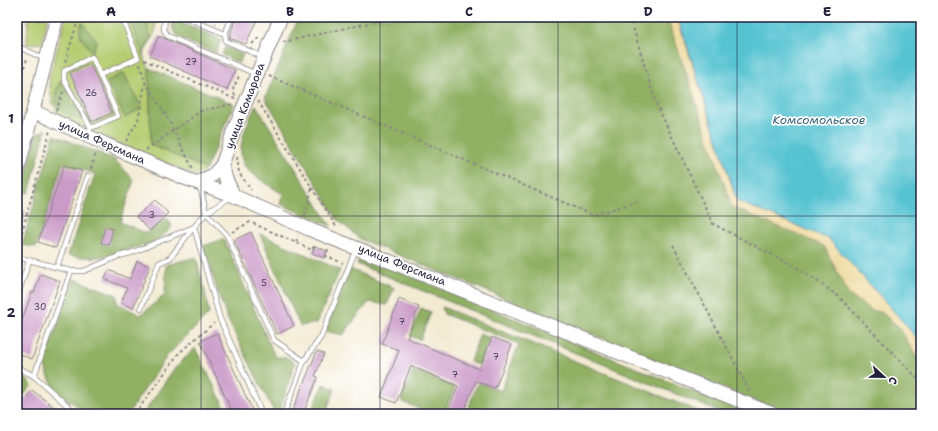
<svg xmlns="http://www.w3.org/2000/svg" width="938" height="431" font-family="'Shantell Sans',sans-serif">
<rect width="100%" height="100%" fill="#fff"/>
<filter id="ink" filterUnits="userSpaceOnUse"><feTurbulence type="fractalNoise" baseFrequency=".025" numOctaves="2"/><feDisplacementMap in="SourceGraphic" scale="8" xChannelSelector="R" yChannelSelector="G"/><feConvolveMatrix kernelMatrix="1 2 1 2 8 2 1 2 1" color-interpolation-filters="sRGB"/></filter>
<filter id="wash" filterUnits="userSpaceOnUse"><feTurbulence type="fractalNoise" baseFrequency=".012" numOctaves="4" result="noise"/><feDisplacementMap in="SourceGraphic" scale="16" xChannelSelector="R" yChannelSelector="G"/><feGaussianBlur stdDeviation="0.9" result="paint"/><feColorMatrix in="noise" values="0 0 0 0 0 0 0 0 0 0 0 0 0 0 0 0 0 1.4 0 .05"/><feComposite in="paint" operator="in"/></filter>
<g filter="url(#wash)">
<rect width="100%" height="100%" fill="#f2ead2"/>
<path fill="#b5cc71" stroke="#6c7756" d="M28,17H48L42,43L27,44Z
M66,17H156L155,32L143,55L149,68L151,145L206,169L201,173L194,175L104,137L59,115L52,102L49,78Z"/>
<path fill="#90b063" stroke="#59694f" d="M129,17H145L151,38L143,55Z
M299,17H667L732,206L824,246L849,295L871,310L881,312L900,328L921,365V414H787L360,239L338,220L265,98Z
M173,20L221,39L216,53C205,48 176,40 173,29C172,26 173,23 173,20Z
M82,22L97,41L92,52L80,36V28Z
M225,47L243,55L239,63L222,55Z
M149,68L234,104L206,169L151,145Z
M124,73L142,108L125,118L107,81Z
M60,81L84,121C72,116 54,112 55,96C56,91 58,86 60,81Z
M256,105L331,226L280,204L283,194C276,190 248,172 245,167C234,149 248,122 256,105Z
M46,129L29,193L23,191L37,134Z
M54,135L114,159L134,180L120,222L146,233L167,218L172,226C161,242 147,244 129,249C124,250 120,253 114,254C99,259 83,258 68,255L95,174L63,163L36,247L22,245Z
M20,209L25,212L17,240V212Z
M260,234L340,270L317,323L300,326Z
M224,239L275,357H286L295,363L279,414H275L226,316L203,246Z
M360,256L749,414H725L357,264Z
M196,257L205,292L209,314L167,356L128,414H88L55,390L49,377L44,363L74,279L117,295V303L140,315L165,295L166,265Z
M350,269L394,288L387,305L369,302L356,318L343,335L325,331Z
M442,307L705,414H501L487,409L485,414H466L478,382L501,391L519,344L444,314Z
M421,308L431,312L420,340L410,336Z
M480,334L490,338L479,365L470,362Z
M195,348L228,414H143L174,369Z
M17,370L32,385L17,404Z
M413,370L455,387L444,414H430L401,401Z
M323,384L335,389L325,414H311Z"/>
<path fill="#eeda9e" stroke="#887e6c" d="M667,17H677L737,201L829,239L906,325L921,344V365L900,328L881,312L871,310L849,295L824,246L732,207Z"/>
<path fill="#57c3d1" stroke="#3c7286" d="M678,17H921V344L906,325L829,239L737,201Z"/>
<g id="blocks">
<path fill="#cb9bc8" d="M236,17H258L246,44L229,38Z
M159,36L235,70L227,90L150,56Z
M90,64L112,113L92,122L70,73Z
M64,165L82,171L56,248L38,242Z
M155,200L168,213L150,231L136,217Z
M105,227L113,229L109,245L101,243Z
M251,232L294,326L277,334L234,240Z
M315,246L327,251L324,258L312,253Z
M137,261L150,266L133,308L121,303L127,288L105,279L109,270L130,279Z
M41,274L60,281L32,359L17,353V334L32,292L34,293Z
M399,299L419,307L407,338L479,369L492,337L512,345L495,388L476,381L463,414H447L458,386L411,366L396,403L381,397L399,350L382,344Z
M217,333L254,414H233L200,341Z
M317,351L324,354L315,376L318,377L303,414H291Z
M32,390L63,414H28L19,407Z"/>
</g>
</g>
<g filter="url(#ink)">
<use href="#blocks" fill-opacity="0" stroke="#8a8686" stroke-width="1"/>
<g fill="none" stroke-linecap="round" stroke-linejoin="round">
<defs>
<path id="lane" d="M165,17L164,30L168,36L256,74
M185,17L225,34
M232,17L225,34L226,41L263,57
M17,46L45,59
M91,128L118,116L100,75L138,58L122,17
M90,129L91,128L64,80V71L92,57L100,75
M200,185L206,213L227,235L274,340L304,361
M231,197L206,213L194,227L220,319L262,414
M17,257L71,271H84L119,256L131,253L194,227
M57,267L88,176
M17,297L29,261
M141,308L159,263L170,258L193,228
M17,367L34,376L77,414
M34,376L71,271
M284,414L304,361L321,337L356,249"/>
<path id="secondary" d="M33,111L107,145L187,179L234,196L311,230L773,414
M17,173L57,17
M199,182L213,175L222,165
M234,196L226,179L222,165L234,130L281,17"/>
</defs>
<use href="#lane" stroke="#8a8686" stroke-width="6"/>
<use href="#secondary" stroke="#8a8686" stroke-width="15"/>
<path stroke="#8a8686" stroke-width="2" stroke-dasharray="3 3" stroke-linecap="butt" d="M215,17L216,24
M409,17L416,19L422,17
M630,17L655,101L713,224L800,269L838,296L921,382
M283,42L396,17
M252,44L260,37
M144,60L235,99
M65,62L79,17
M140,64L145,82L166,115L193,169
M269,76L593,215L637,202
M235,96L233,89L240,74
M17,97L27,58
M258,101L337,228
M56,111L63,92
M126,141L138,120L145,84
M146,150L201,111L233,104
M237,157L239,173L251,190
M91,169L96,153
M305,215L312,188
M232,232L250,222L312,250L315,244
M296,242L298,236
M673,245L749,390L748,393
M328,249L326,256L343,263
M17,250L50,130
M135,414L179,353L214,323"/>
<use href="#lane" stroke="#fff" stroke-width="4.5"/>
<use href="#secondary" stroke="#fff" stroke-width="13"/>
</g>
</g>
<path fill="none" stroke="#22223b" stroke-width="1" stroke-opacity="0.55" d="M201,17V414M380,17V414M558,17V414M737,17V414M17,216H921"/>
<g text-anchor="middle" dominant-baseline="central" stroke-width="3.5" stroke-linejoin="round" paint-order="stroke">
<g font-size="9" fill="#4c405e">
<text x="191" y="62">27</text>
<text x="91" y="93">26</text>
<text x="152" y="215">3</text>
<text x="264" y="283">5</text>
<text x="40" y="307">30</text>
<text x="402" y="322">7</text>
<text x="496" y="357">7</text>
<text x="455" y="375">7</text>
</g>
<g font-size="11" fill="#22223b" stroke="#fff">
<text transform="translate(245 106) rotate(-69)">улица Комарова</text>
<text transform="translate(102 142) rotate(24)">улица Ферсмана</text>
<text transform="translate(402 265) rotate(22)">улица Ферсмана</text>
</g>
<g font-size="12" font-style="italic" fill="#376277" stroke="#fff">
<text x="819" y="120">Комсомольское</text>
</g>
</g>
<rect width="938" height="431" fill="none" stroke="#fff" stroke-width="44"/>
<g transform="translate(884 377) rotate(112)" stroke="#ffffff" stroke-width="3" paint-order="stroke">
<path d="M0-3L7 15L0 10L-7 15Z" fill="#22223b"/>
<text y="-6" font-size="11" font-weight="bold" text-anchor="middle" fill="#22223b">С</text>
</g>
<rect x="22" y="22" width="894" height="387" fill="none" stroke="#22223b" stroke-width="1.5"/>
<g font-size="13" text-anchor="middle" font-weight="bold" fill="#22223b">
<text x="111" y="16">A</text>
<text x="290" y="16">B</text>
<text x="469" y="16">C</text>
<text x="648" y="16">D</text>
<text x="827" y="16">E</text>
<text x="11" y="123">1</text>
<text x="11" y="317">2</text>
</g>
</svg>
